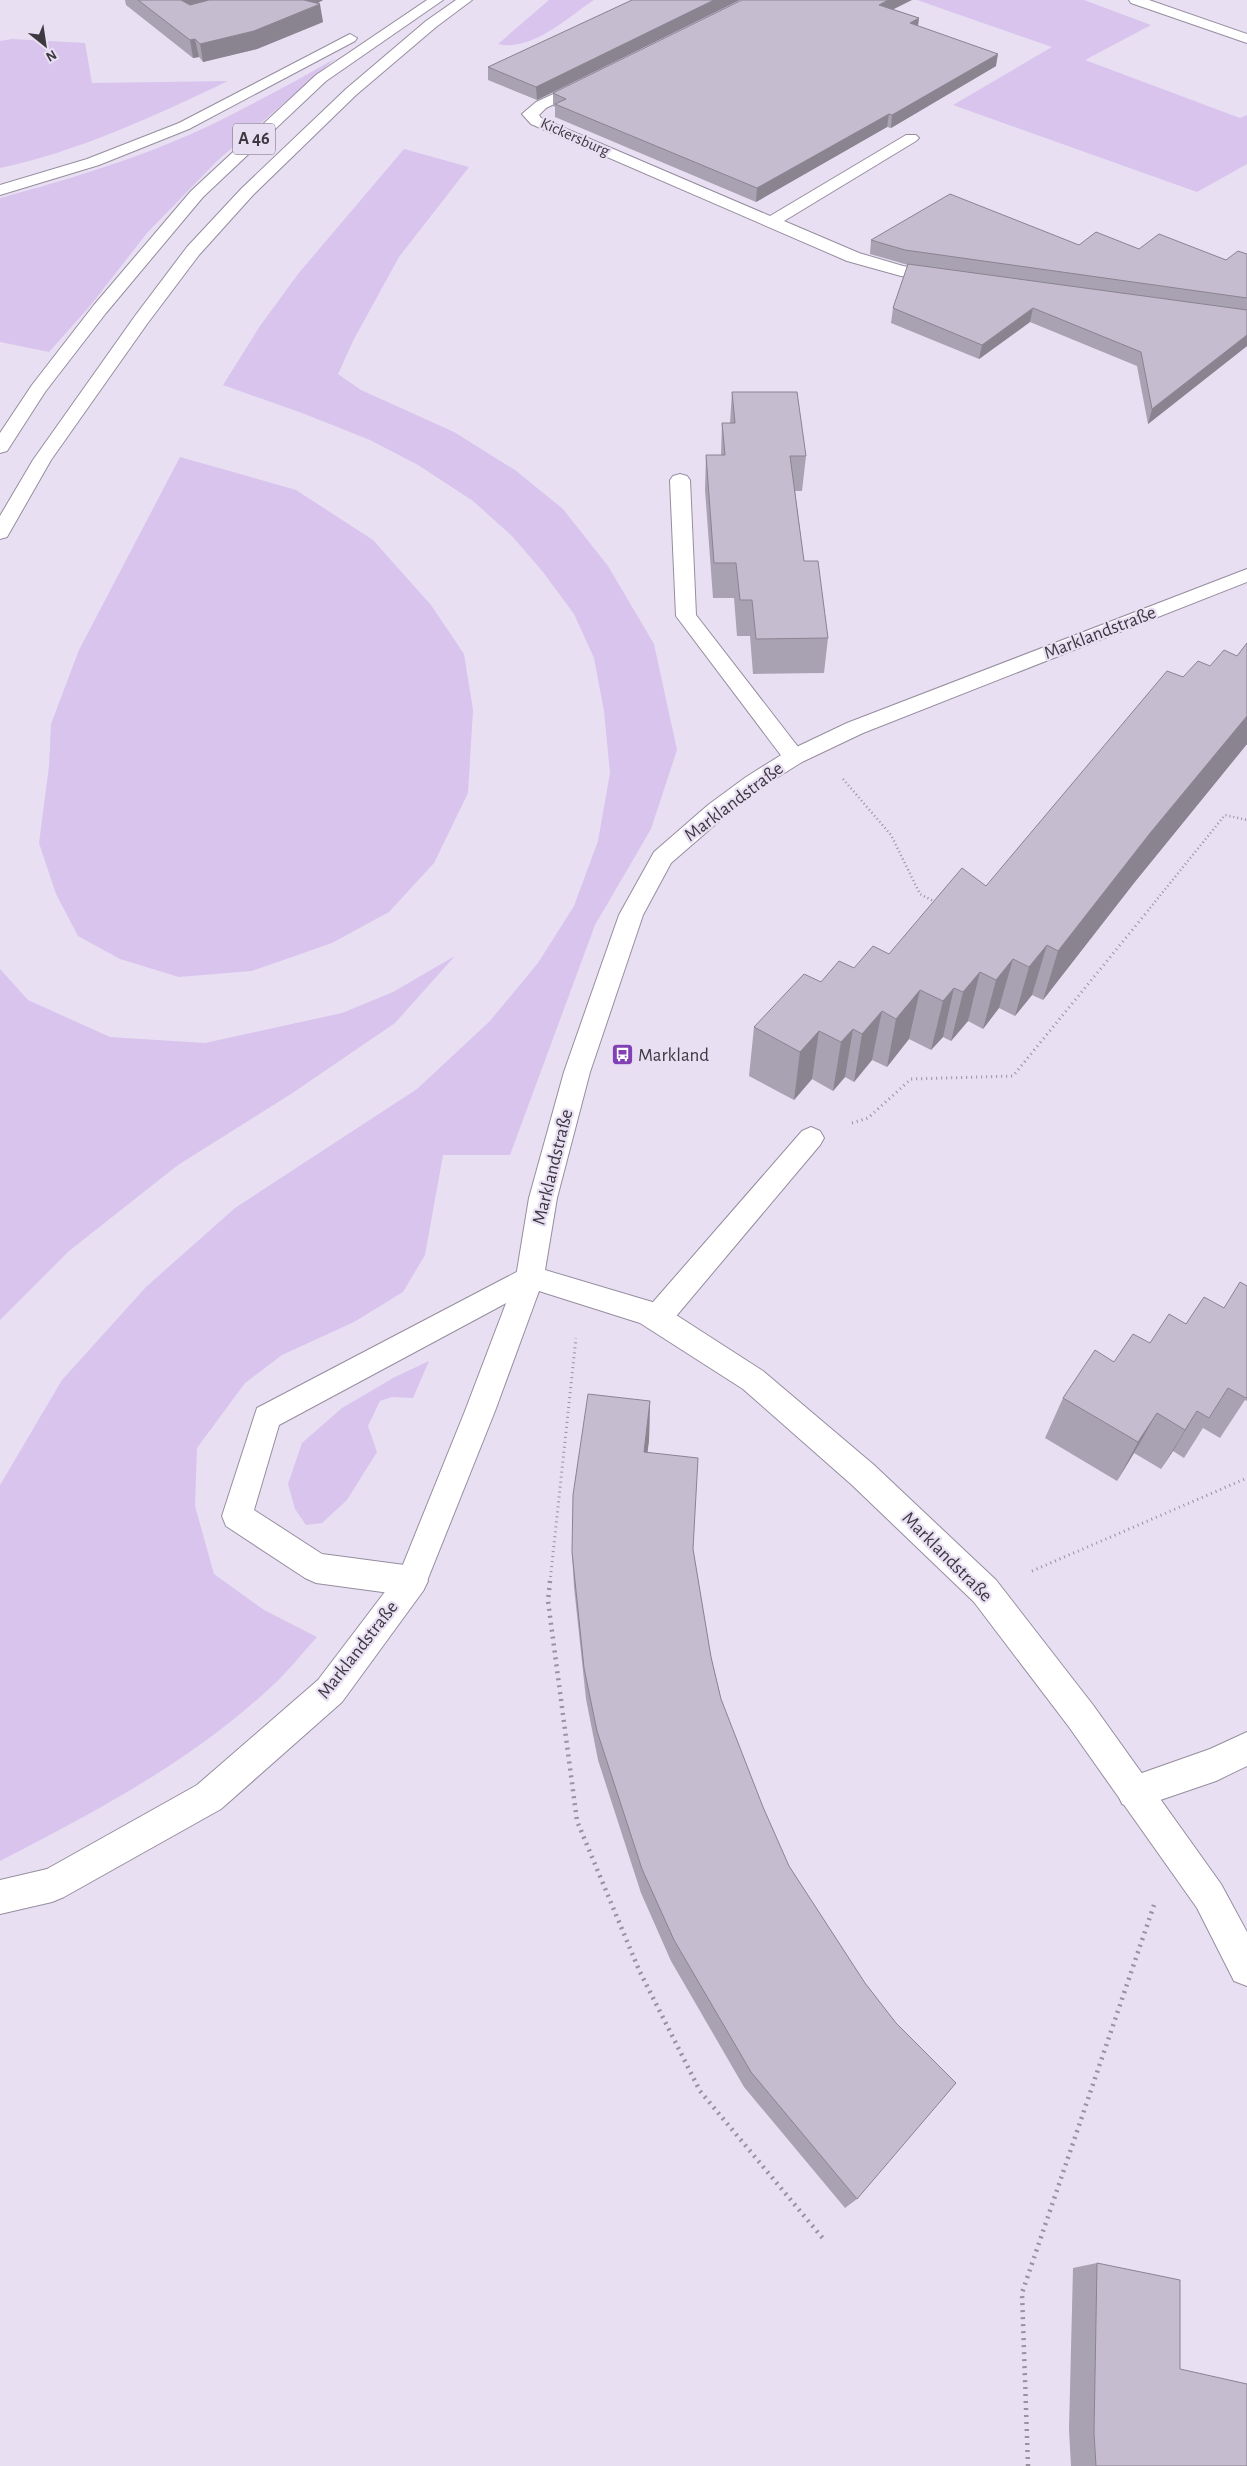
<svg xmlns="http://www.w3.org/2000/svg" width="1247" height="2466" font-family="'Alegreya Sans',sans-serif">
<rect width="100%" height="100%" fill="#e9dff3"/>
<path fill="#d8c4ed" d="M549,0H594C568,17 532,52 498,44Z
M917,0H1084L1151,25L1085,60L1240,118L1247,115V164L1197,192L953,105L1052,47Z
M12,39L85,43L92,83L228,81C157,115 77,152 0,168V41Z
M336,58L218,160L147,233L90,306L49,352L0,342V198C74,178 150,155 219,121C259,101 298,80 336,58Z
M404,149L469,167L399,257L354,339L338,374L361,390L454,432L515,470L563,509L608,566L654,644L677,750L651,829L595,925L510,1155H443L425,1255L403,1292L354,1322L282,1355L245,1383L197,1448L195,1506L214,1574L264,1610L317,1637C302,1653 288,1672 271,1687C192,1761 95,1812 0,1861V1485L62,1380L146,1287L235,1208L417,1089L490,1021L538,963L574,906L598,841L610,773L604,711L594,658L574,614L543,572L512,536L473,501L418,465L370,440L302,413L223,385L260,326L298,274Z
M180,457L296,490L373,540L431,605L464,654L473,710L468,793L434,863L389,912L332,943L252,971L179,977L120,959L78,936L56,894L39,843L49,766L51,724L79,650Z
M455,956L395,1023L291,1094L178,1165L69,1251L0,1320V969L28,1000L110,1037L205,1043L342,1013L393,992Z
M429,1361L413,1398L392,1397L380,1401L368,1426L377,1452L347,1500L322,1523L306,1525L295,1509L288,1484L302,1443L342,1408L395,1377Z"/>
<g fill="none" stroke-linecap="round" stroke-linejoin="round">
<defs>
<path id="lane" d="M680,474L687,476L690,480L696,615L802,752L805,757L802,762L794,764L786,762L676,616L670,480L673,476Z
M811,1127L820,1131L824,1138L820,1145L667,1327L657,1330L647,1327L643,1318L647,1309L802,1131Z
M530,1265L540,1269L544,1277L540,1285L279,1425L254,1510L322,1554L412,1566L423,1571L428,1581L423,1591L412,1596L316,1583L305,1578L226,1526L222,1516L257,1408Z
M1247,1732V1766L1216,1781L1134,1809L1122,1804L1117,1792L1122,1780L1210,1749Z"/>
<path id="street" d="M586,79L591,80L593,83L591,86L546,108L539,115L541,118L770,216L906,135H916L919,138L916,141L784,221L859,253L903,266L948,273L950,277L948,281L942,282L901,276L847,261L531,124L522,114L536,102Z
M1247,569V582L863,733L802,762L762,787L724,817L671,863L643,915L590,1072L557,1198L545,1270L659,1304L763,1371L874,1465L996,1580L1093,1705L1221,1884L1247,1932V1986L1234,1981L1197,1908L1069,1727L974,1602L852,1485L743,1389L640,1323L539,1291L495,1411L423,1591L342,1702L221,1809L64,1897L52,1902L0,1914V1880L47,1869L197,1785L318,1680L400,1572L465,1411L516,1277L529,1198L564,1072L619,915L654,852L708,805L746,777L786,752L847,723Z"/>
<path id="secondary" d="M1129,0H1149L1247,34V43L1131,3Z"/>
<path id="highway" d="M427,0H443L326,81L203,197L106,313L45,392L7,451L0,453V433L32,385L94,305L191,191L316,75Z
M456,0H472L436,27L356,95L253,195L199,255L147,324L51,460L7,537L0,539V516L33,460L135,316L187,247L241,189L346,89L426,21Z
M350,34L357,38L355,41L189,129L99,165L0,195V185L87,159L179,123Z"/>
</defs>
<use href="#lane" stroke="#968d9f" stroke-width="2"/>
<use href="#street" stroke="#968d9f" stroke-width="2"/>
<use href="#secondary" stroke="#968d9f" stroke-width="2"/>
<use href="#highway" stroke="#968d9f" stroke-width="2"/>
<path stroke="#98919f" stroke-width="2.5" stroke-dasharray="1 3" stroke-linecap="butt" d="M843,779L891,835L920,894L937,903
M1150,908L1225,815L1247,820"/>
<path stroke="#98919f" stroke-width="3" stroke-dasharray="1 4" stroke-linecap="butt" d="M852,1123L868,1118L911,1079L1013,1076L1151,907
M1032,1571L1247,1478
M550,1582L576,1338"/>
<path stroke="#98919f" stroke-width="4.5" stroke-dasharray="2 5" stroke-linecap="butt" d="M550,1581L548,1601L577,1821L639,1970L700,2091L825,2241
M1028,2466L1022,2293L1154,1905"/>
<use href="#lane" fill="#fff" fill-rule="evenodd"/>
<use href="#street" fill="#fff" fill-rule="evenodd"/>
<use href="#secondary" fill="#fff" fill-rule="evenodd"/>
<use href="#highway" fill="#fff" fill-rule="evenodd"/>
</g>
<path fill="#a9a2b2" d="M125,0H323L317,3L323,22L257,49L203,62L199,57L193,58L126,5Z
M632,0H740L537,100L488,80V67Z
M893,9L919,18L918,26L996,66L891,128L887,127L756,202L555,117V107L553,106V93Z
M871,240L1079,245L1139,249L1226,260L1247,254V346L1148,424L1137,366L1030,322L979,359L891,323L893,308L908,265L870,254Z
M732,392L806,456L802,491H795L804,561L828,638L824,673L753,674L750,636H737L734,598H713L705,490L706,455H721L722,423H730Z
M1247,643V744L1134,883L1043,1000L1032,995L1015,1016L999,1008L983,1029L968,1021L951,1041L943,1037L931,1050L909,1039L887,1067L872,1060L854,1082L845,1077L833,1091L812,1079L794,1100L749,1076L754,1027L821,982L889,954L986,886L1183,677L1210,666L1237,656Z
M1247,1286V1401L1245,1400L1220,1438L1203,1428L1184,1458L1173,1451L1161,1469L1134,1453L1117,1481L1045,1438L1063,1398L1114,1362L1186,1324L1224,1308Z
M650,1401L649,1440L647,1453L693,1549L711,1657L721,1699L857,2199L845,2208L744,2087L671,1961L641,1893L598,1760L586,1699L574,1587L572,1552Z
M1097,2263L1180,2369L1247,2466H1071L1069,2430L1073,2268Z"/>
<path fill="#8a8491" d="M181,0H230L187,12Z
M296,0H323L307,10L320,4L323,22L257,49L203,62L200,44Z
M714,0H740L537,100L536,87Z
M888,0H912L878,17L879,5Z
M919,18L917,31L910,23Z
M195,39L199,57L193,58L190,40Z
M998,54L996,66L891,128L892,115Z
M889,114L887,127L756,202L757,188Z
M1033,308L1030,322L979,359L982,345Z
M1247,335V346L1148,424L1152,409Z
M1247,716V744L1134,883L1043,1000L1058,951L1151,832Z
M1047,945L1032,995L1015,1016L1029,967Z
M1013,959L999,1008L983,1029L996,980Z
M980,972L968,1021L951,1041L963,992Z
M954,988L943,1037L931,1050L943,1001Z
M920,990L909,1039L887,1067L896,1019Z
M882,1011L872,1060L854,1082L862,1034Z
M853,1029L845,1077L833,1091L841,1042Z
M819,1031L812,1079L794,1100L800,1052Z
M650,1401L649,1440L643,1490L644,1452Z
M1197,1411L1173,1451L1161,1469L1185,1430Z
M1157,1413L1134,1453L1117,1481L1138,1442Z"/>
<path fill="#c5bccf" stroke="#8a8491" d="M138,0H181L190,5L209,0H304L320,4L254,31L200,44L195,39L190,40Z
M632,0H714L536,87L488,67Z
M742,0H888L879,5L919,18L910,23L998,54L892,115L889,114L757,188L555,104L566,99L553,93Z
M950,194L1079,245L1096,232L1139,249L1159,234L1226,260L1238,251L1247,254V298L905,250L871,240Z
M908,264L1247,310V335L1152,409L1141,352L1033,308L982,345L893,308Z
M732,392H797L806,456H790L804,561H818L828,638L756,639L752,600H740L736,563H714L706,455H725L722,423H735Z
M1247,643V716L1151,832L1058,951L1047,945L1029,967L1013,959L996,980L980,972L963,992L954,988L943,1001L920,990L896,1019L882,1011L862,1034L853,1029L841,1042L819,1031L800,1052L754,1027L804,974L821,982L839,961L854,968L873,946L889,954L962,868L986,886L1167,671L1183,677L1198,661L1210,666L1224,650L1237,656Z
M1240,1282L1247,1286V1397L1246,1398L1228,1388L1209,1418L1197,1411L1185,1430L1157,1413L1138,1442L1063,1398L1095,1350L1114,1362L1133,1334L1150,1343L1169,1314L1186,1324L1204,1297L1224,1308Z
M588,1394L650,1401L644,1452L698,1458L693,1549L711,1657L721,1699L763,1807L789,1866L865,1983L896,2023L956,2083L857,2199L751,2072L674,1940L642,1869L597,1731L584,1668L572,1552L573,1495Z
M1097,2263L1180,2280V2369L1247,2384V2466H1096L1094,2433Z"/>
<defs>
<symbol id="bus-square" viewBox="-11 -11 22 22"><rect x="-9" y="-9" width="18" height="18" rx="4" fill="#8140b4" stroke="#e9dff3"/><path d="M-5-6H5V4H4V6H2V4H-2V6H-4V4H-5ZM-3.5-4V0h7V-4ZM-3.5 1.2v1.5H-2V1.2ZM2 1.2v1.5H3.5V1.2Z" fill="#fff"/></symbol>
</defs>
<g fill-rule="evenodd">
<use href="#bus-square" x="610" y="1042" width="25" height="25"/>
</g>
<g text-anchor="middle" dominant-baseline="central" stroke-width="4.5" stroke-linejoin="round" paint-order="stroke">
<g font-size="16" fill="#3d3941" stroke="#e9dff3">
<text transform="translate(575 137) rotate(24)">Kickersburg</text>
</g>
<rect fill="#e9dff3" stroke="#716b76" stroke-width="1" x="233" y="123.5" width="42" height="31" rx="4"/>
<g font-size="18" font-weight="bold" fill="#3d3941">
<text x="254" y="139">A 46</text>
</g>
<g font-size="19" fill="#3d3941" stroke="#e9dff3">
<text transform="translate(1100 633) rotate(-21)">Marklandstraße</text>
<text transform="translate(734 802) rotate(-37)">Marklandstraße</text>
<text transform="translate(553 1167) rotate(-76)">Marklandstraße</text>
<text transform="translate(947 1557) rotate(45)">Marklandstraße</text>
<text transform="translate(358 1650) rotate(-52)">Marklandstraße</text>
</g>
<g font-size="19" fill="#3d3941" stroke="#e9dff3" text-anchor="start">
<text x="638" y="1055">Markland</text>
</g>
</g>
<g transform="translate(45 45) rotate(150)" stroke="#e9dff3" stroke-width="4" paint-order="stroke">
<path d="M0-4L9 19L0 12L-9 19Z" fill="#3d3941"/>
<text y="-8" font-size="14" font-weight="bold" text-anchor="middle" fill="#3d3941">N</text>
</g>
</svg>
